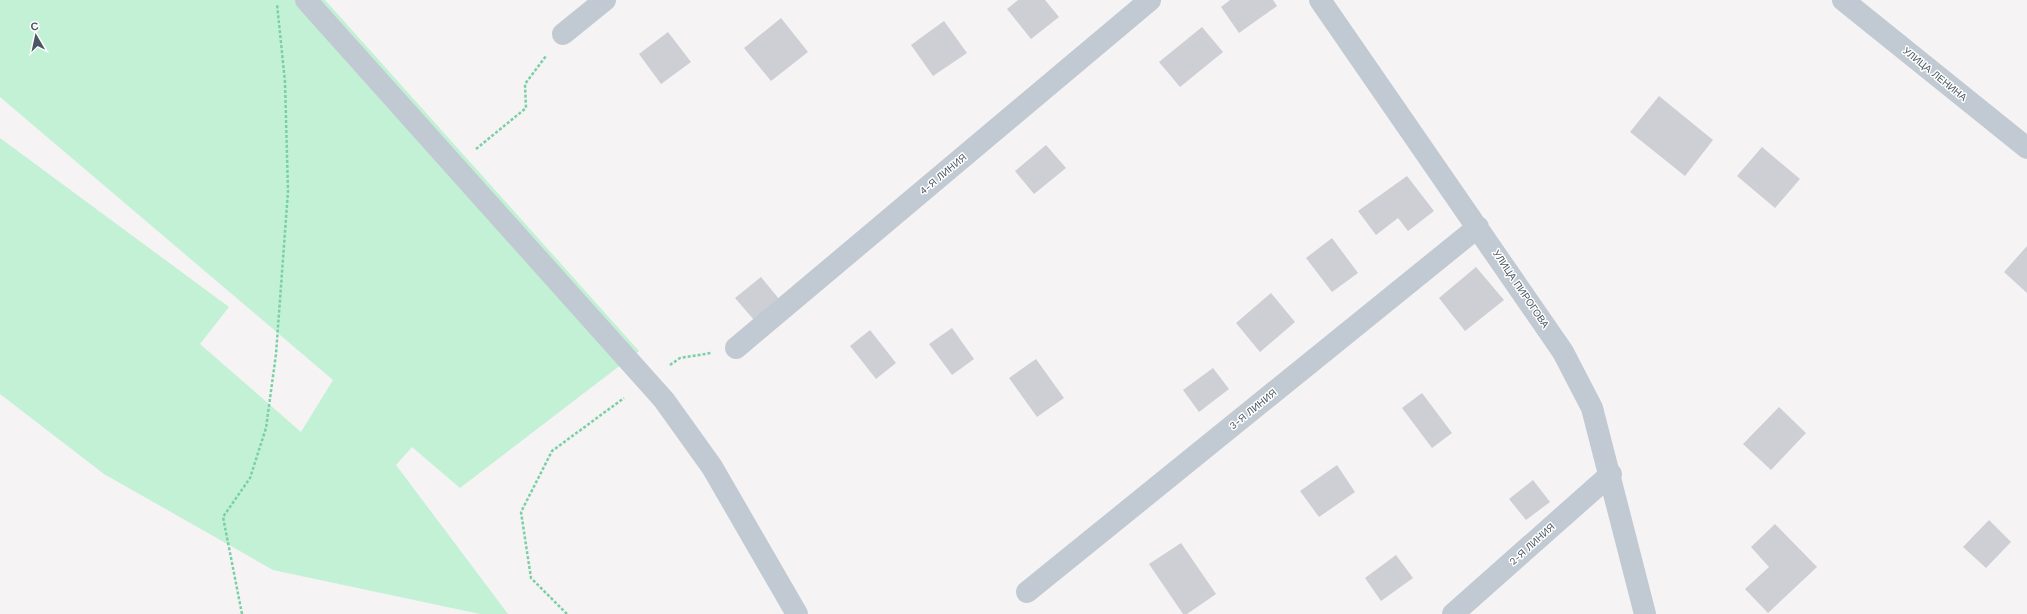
<svg xmlns="http://www.w3.org/2000/svg" width="2027" height="614" font-family="'Work Sans',sans-serif">
<rect width="100%" height="100%" fill="#f5f3f3"/>
<path fill="#c3f1d5" d="M0,0H325L639,351L460,488L412,447L396,465L508,614H480L273,570L104,474L0,394V138L229,307L200,344L301,432L333,380L0,97Z"/>
<path fill="#cdcfd5" d="M1018,0H1045L1059,17L1031,39L1007,9Z
M1230,0H1273L1277,6L1239,33L1221,7Z
M781,18L808,52L771,81L744,48Z
M944,21L967,53L933,76L911,45Z
M1202,27L1223,52L1180,87L1159,62Z
M668,32L691,62L661,84L639,54Z
M1659,96L1713,140L1685,176L1630,132Z
M1046,145L1066,168L1034,194L1015,171Z
M1762,147L1800,179L1775,208L1737,176Z
M1407,176L1434,211L1408,231L1398,218L1376,235L1358,211Z
M1332,238L1358,273L1332,292L1306,258Z
M2027,246V293L2004,272Z
M1476,267L1504,300L1465,331L1439,298Z
M761,277L779,299L754,320L735,298Z
M1271,293L1295,322L1260,352L1236,323Z
M952,328L974,359L952,375L929,344Z
M870,330L896,363L876,379L850,346Z
M1036,359L1064,398L1037,417L1009,378Z
M1213,368L1229,389L1199,412L1183,390Z
M1422,393L1452,433L1432,448L1402,408Z
M1779,407L1806,433L1771,470L1743,444Z
M1337,465L1355,492L1319,517L1300,491Z
M1533,480L1550,502L1526,520L1509,499Z
M1989,520L2011,542L1986,568L1963,547Z
M1775,524L1817,567L1768,613L1745,589L1769,567L1751,547Z
M1181,543L1216,594L1187,614H1183L1149,564Z
M1396,555L1413,578L1381,601L1365,578Z"/>
<g fill="none" stroke-linecap="round" stroke-linejoin="round">
<path stroke="#7ad0a6" stroke-width="2.5" stroke-dasharray="3 2" stroke-linecap="butt" d="M476,149L526,108L525,84L546,56
M670,365L680,358L711,353
M242,614L223,517L250,478L266,428L276,354L288,191L285,82L277,4
M567,614L531,578L521,512L552,451L624,398"/>
<path stroke="#c1cad2" stroke-width="22" d="M306,0L664,400L712,467L797,614
M1320,0L1563,352L1592,408L1645,614
M1843,0L2027,148
M563,34L605,0
M736,348L1150,0
M1027,592L1478,227
M1453,614L1611,474"/>
</g>
<g text-anchor="middle" dominant-baseline="central" stroke-width="3" stroke-linejoin="round" paint-order="stroke">
<g font-size="10" fill="#4a5661" stroke="#fff">
<text transform="translate(1935 74) rotate(39)">УЛИЦА ЛЕНИНА</text>
<text transform="translate(943 174) rotate(-40)">4-Я ЛИНИЯ</text>
<text transform="translate(1521 289) rotate(56)">УЛИЦА ПИРОГОВА</text>
<text transform="translate(1253 409) rotate(-39)">3-Я ЛИНИЯ</text>
<text transform="translate(1532 544) rotate(-42)">2-Я ЛИНИЯ</text>
</g>
</g>
<g transform="translate(36 36) rotate(351)" stroke="#ffffff" stroke-width="3" paint-order="stroke">
<path d="M0-3L7 15L0 10L-7 15Z" fill="#4a5661"/>
<text y="-6" font-size="11" font-weight="bold" text-anchor="middle" fill="#4a5661">С</text>
</g>
</svg>
